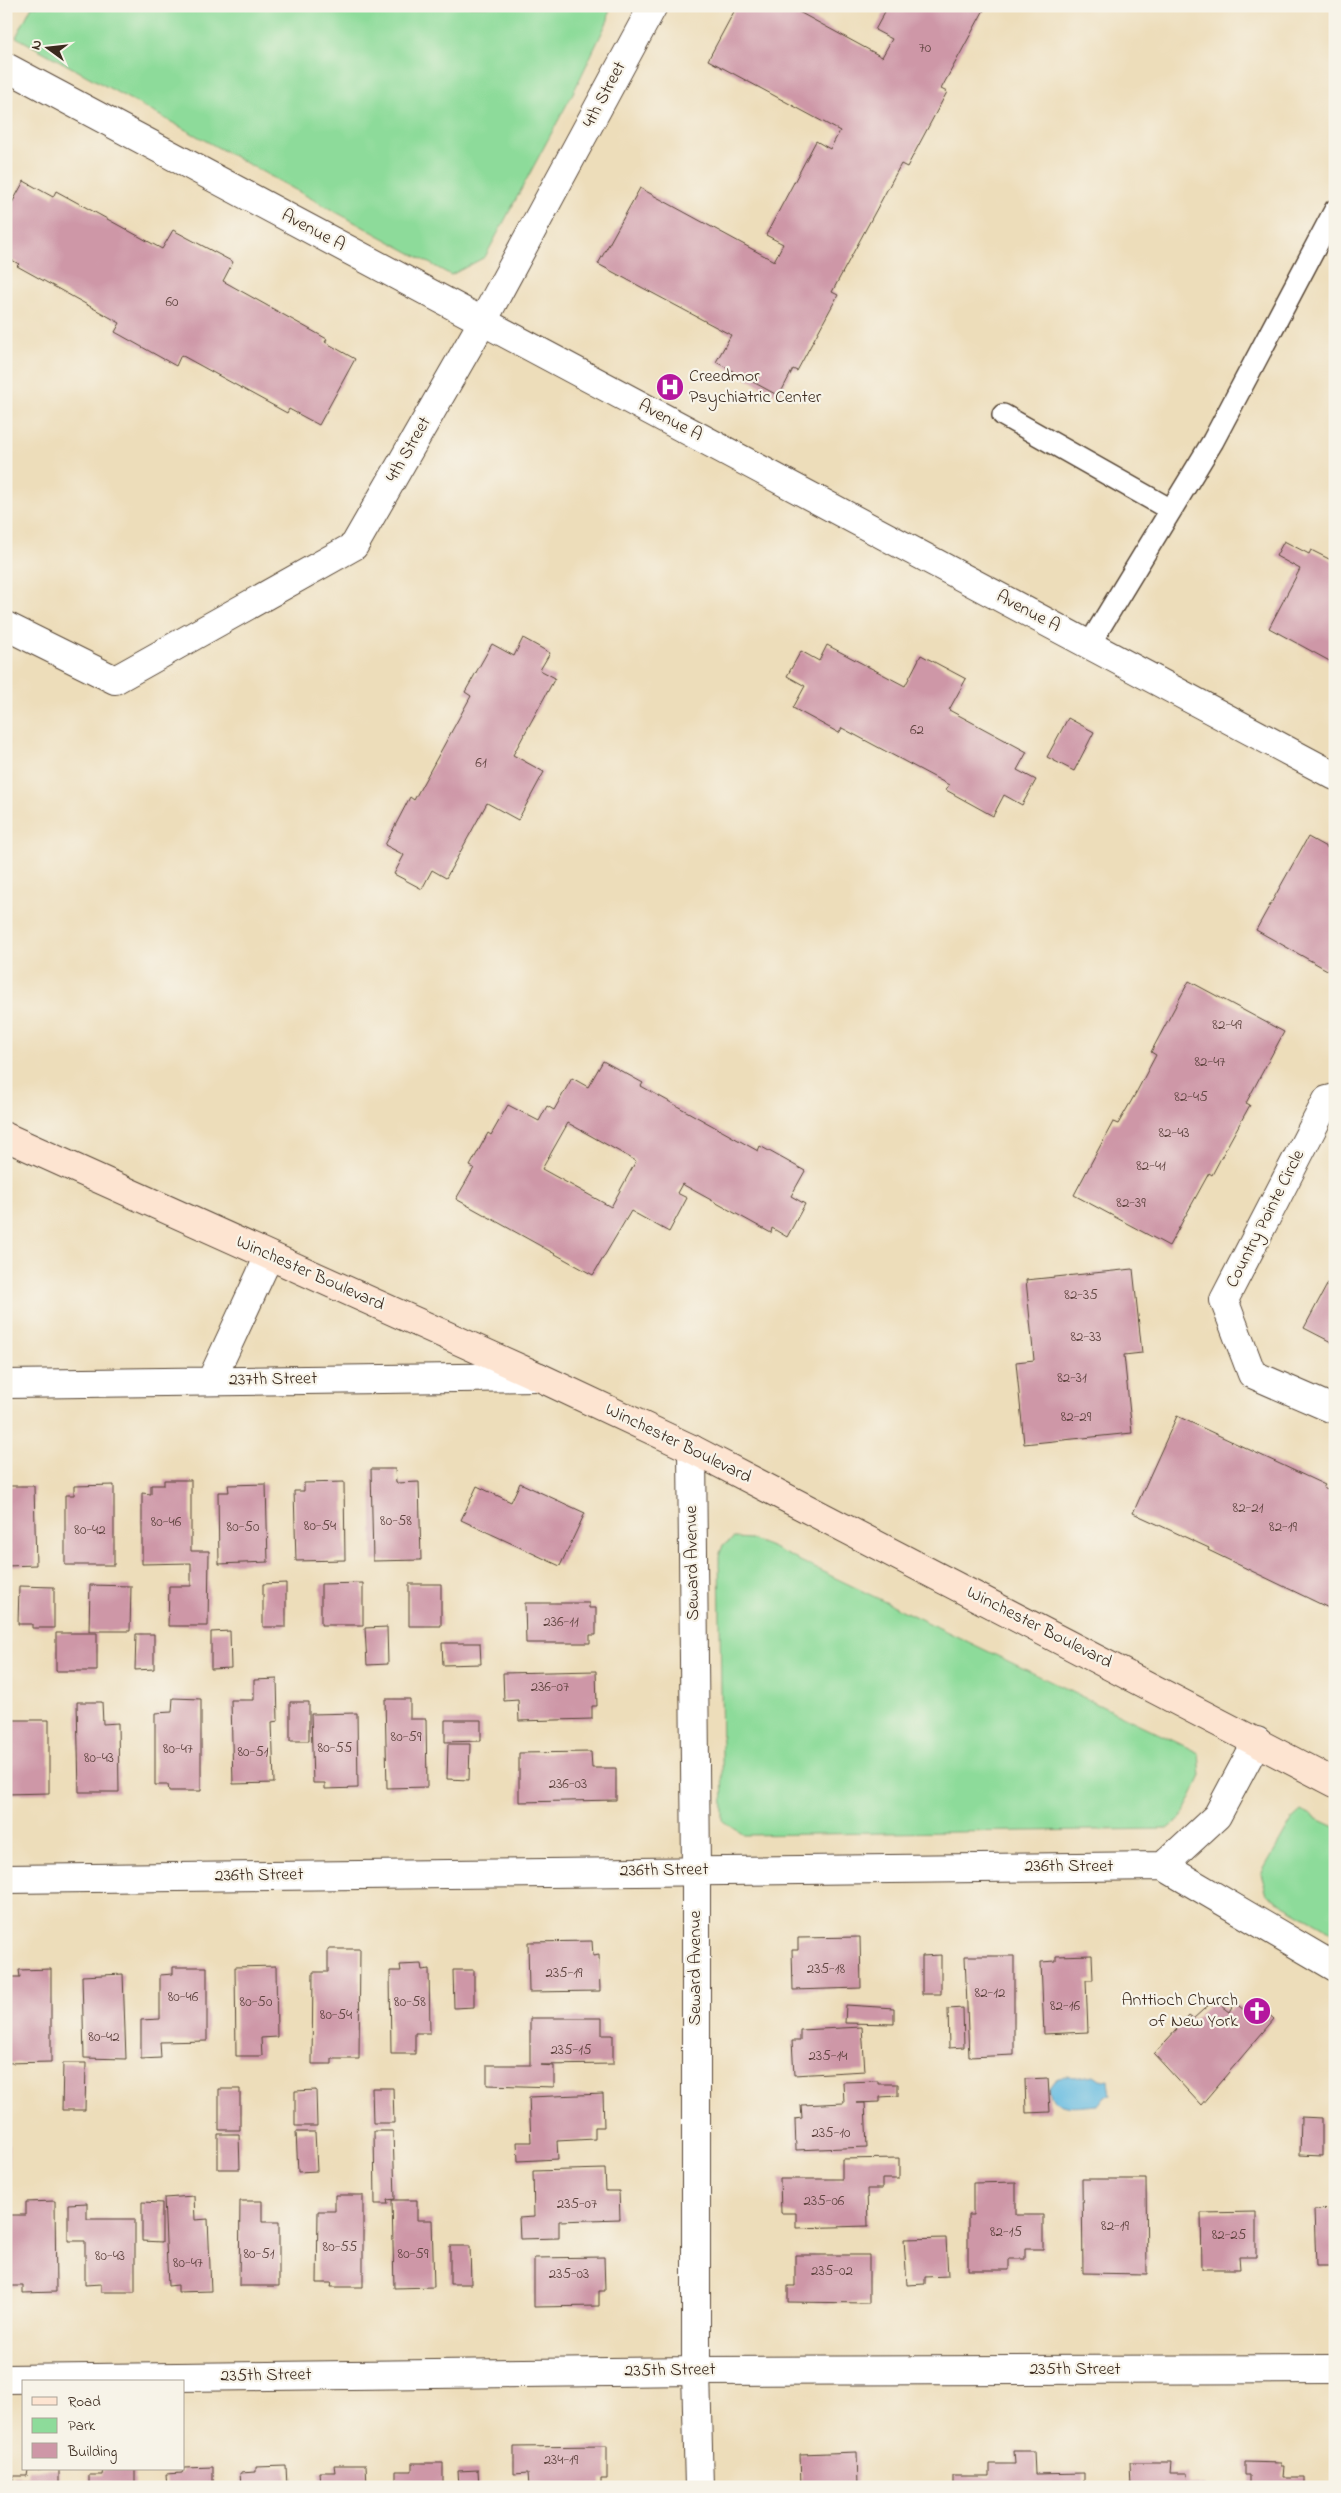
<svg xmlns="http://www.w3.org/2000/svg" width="1341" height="2493" font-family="'Indie Flower',sans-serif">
<rect width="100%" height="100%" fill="#f7f3e8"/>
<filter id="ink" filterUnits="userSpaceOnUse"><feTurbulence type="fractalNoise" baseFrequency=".02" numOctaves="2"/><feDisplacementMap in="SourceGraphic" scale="10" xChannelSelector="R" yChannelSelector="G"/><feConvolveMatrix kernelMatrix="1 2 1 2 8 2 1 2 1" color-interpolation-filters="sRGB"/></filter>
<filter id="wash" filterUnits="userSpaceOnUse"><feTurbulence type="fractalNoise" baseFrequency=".0096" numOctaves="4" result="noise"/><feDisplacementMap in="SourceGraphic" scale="20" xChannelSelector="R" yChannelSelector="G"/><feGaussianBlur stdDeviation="1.12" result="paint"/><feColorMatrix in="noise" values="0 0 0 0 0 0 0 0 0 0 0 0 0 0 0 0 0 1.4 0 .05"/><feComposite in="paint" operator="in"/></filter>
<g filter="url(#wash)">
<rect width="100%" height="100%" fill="#edddba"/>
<path fill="#8ddb9a" stroke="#64825c" d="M32,6H610L608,20L574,91L485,257L451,275L16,37Z
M734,1538L750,1539L771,1547L1199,1753L1201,1776L1182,1817L1167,1829L744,1835L723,1821L719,1556L723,1545Z
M1301,1811L1335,1827V1934L1267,1895L1261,1874L1293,1818Z"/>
<path fill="#65bbe1" stroke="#507280" d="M1094,2075L1103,2081L1109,2080L1111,2095L1105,2096L1098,2105C1079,2106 1054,2113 1049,2089L1058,2077L1067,2076L1073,2078Z"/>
<g id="blocks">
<path fill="#ce97a7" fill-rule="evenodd" d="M737,6H788L882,57L892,39L875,30L888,6H986L941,89L947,92L907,167L901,164L832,292L838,295L797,371L793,369L779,396L716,362L731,335L598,264L640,188L774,261L783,244L766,235L816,141L830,149L840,131L708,60Z
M24,181L53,197L56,191L162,249L173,230L233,262L223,281L327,339L325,342L355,359L319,425L289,409L287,413L181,355L176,366L115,332L120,323L17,266L19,264L6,257V214Z
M1284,541L1309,554L1311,550L1335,562V664L1269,628L1300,569L1276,556Z
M523,638L550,653L540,670L555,678L513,755L544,772L518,820L487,803L446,878L432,870L422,889L394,874L404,855L385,845L410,797L414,800L471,696L465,692L492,644L514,656Z
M827,645L905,686L921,655L966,679L949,710L1027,752L1017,770L1036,780L1022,805L1004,795L993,816L946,790L949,785L842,728L839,733L793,708L805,686L787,676L801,651L819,661Z
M1068,718L1094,732L1074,771L1047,757Z
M1308,837L1335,852V967L1332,965L1329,971L1256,930Z
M1189,981L1284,1032L1246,1103L1250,1105L1230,1141L1212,1175L1209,1173L1169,1246L1074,1195L1113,1122L1118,1124L1137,1091L1156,1055L1151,1052Z
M603,1061L643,1083L641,1086L758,1151L760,1146L805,1171L791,1196L805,1204L787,1237L772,1228L771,1233L682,1184L677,1193L687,1198L669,1232L631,1211L593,1275L456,1199L474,1168L470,1166L488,1133L491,1135L508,1105L539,1121L547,1106L554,1110L572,1078L588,1087ZM568,1123L636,1161L611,1207L542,1169Z
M1133,1269L1142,1353L1124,1355L1132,1433L1024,1444L1016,1362L1034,1360L1026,1280Z
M1335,1270V1344L1304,1328Z
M1177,1416L1325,1485L1323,1488L1335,1493V1611L1208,1550L1209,1548L1133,1513Z
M371,1469H395L396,1483L419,1482L421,1560L373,1561Z
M164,1480H191V1551H209L208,1626H168L169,1586H191V1563L142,1564V1493L151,1494V1485H164Z
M344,1482L345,1560L296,1561L294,1491H304V1483Z
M520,1483L585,1513L560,1566L461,1520L477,1486L511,1502Z
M266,1484L268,1562L219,1564L218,1492H229L228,1485Z
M114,1485V1565H65V1495H74V1486Z
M6,1486H34L36,1565L6,1566Z
M286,1583V1627H263V1584Z
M363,1583V1625H321V1584Z
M409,1584H441V1626H409Z
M90,1585L131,1586L130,1631H89Z
M19,1586L54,1587V1628H32V1624H18Z
M525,1603H589V1608H596V1635H590V1643H526Z
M387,1627L388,1664L367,1665L365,1628Z
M230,1631L231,1668L211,1669V1632Z
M56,1633H97V1671H56Z
M136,1634H154V1669L135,1670Z
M442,1643H480L481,1664L443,1665Z
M596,1671L597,1706H592V1719L519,1721L518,1700L504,1701L503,1673Z
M277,1679L278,1721L272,1722L274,1783L233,1784L231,1700H254V1680Z
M173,1698L201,1699V1791H169L168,1785H155V1713L172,1712Z
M385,1699H410V1719H426L427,1787L387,1788Z
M77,1702H102L103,1724L118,1723L119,1792H79Z
M290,1702H309V1741H290Z
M357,1713L358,1788L325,1789V1783H313L311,1714Z
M6,1720H49V1793L6,1794Z
M445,1720H481V1741L445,1742Z
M448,1744H470L469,1780L447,1779Z
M591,1752L592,1768H616V1800L519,1802V1753Z
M860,1937L861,1988L793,1990L792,1950H798V1938Z
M592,1941L593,1956L599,1955L600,1991L529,1992L528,1942Z
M328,1949H360L359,2059H332V2064H312L313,1972H328Z
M941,1955V1994H922V1956Z
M1092,1955L1093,1980H1086L1088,2032L1044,2034L1041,1962L1056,1961V1956Z
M965,1956H1014V2055L969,2057Z
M421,1964L422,1970L429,1969L430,2033H415V2054H391L390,1971H401L400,1965Z
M276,1966L277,2037L261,2038L262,2056H236L235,1967Z
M173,1967H207V2041L160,2042L161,2058L141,2059V2020L160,2019V1975L173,1974Z
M51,1969V2062L6,2063V1977H20L19,1970Z
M453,1970H474V2007L454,2008Z
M123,1974L126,2059L84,2058L82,1976Z
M1214,2000L1230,2012L1235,2003L1244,2010L1252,2000L1274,2019L1201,2105L1154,2054L1189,2016L1193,2019Z
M846,2005L894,2008V2024L845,2023Z
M963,2008L964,2047L949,2048L948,2009Z
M530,2018H602V2035H613V2064L541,2065L554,2066V2087L487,2085V2065H530Z
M862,2027L865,2071L794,2075L792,2041H800V2030Z
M63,2063H86L85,2110H62Z
M1048,2078L1050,2112L1026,2113L1025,2079Z
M878,2081V2084H898V2096L880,2097V2102L856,2103H865L867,2147L796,2150L795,2119L802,2118L801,2105L844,2103L843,2082Z
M372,2088H393L394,2123H373Z
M219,2089H240V2130H219Z
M316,2090L317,2126H295V2091Z
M603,2094L604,2127H595V2139L557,2141L558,2159L518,2161L517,2142H531L529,2097Z
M1301,2117L1322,2118V2156L1300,2155Z
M374,2131H393L395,2199L387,2200L388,2204H375Z
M296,2132H315L317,2171L298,2172Z
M218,2134H239L240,2169H218Z
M6,2136H9L8,2176H6Z
M899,2158V2179H882V2189H867L868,2226L796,2228V2213H781L780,2179H842V2159Z
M605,2169L606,2191H619L620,2219L559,2221V2238L520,2239L519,2218L534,2217L533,2171Z
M1082,2179H1146L1147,2274L1083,2273Z
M1016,2182V2215H1043V2249H1025V2259H1009V2270H968V2215H973V2183Z
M335,2195H363V2287H331L332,2283H317L318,2211H335Z
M194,2196L195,2220L208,2219L211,2291L178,2292V2285L168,2286L164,2198Z
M392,2200H417V2220H432L434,2287L394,2288Z
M55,2201L56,2292L23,2293V2286H9L7,2215H26V2202Z
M240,2201H262V2222H279V2286H239Z
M142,2202L162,2203V2242L142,2241Z
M87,2203V2219H135V2292H101V2284L85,2285V2241H68V2204Z
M1335,2209V2266H1316L1314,2210Z
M1256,2212V2257H1239L1240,2269H1202L1201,2213Z
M946,2238L948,2276L925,2277V2284L907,2285L904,2239Z
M450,2246H470L471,2284H450Z
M795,2255H869V2303L788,2302V2286H795Z
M604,2257L605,2291H599V2306L534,2307V2258Z
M607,2446V2479H601V2487H529L528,2473L514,2474V2447Z
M1014,2451H1034L1035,2474L1084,2473V2487H953V2476H990V2464H1015Z
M857,2452L858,2487H801L800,2454Z
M1130,2462H1171L1170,2473H1187L1188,2485L1205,2484V2487H1131Z
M1245,2462L1281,2463V2466H1284L1283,2477H1305V2487H1250V2475H1245Z
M412,2463H443V2487H396V2471H412Z
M334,2465H366L367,2487H320L319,2472H335Z
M286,2466L287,2487H241L240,2473L256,2472V2467Z
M213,2467V2487H167L166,2474L182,2473L184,2468Z
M59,2469V2487H13V2476H27L28,2470Z
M103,2469H135V2487H89V2475H102Z
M478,2470L479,2487H459L458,2471Z"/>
</g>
</g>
<g filter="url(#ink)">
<use href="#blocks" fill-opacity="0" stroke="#564535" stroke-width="1"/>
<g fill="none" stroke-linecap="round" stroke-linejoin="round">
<defs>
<path id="service" d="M1003,415L1171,510
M1089,645L1213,441L1335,210"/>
<path id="minor" d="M6,67L1335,776
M6,626L115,680L354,546L483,321L653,6
M1335,1098L1327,1100L1224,1300L1252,1374L1335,1410
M211,1381L269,1256
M6,1384L539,1377
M692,1449L696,1870V2371L699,2487
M1163,1866L1335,1967
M6,1879L1163,1866L1217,1816L1257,1741
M6,2379L696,2371L1335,2369"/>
<path id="secondary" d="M6,1137L539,1377L692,1449L1335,1783"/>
</defs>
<use href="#service" stroke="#564535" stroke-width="24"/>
<use href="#minor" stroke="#564535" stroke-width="30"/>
<use href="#secondary" stroke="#564535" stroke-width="30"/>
<use href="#service" stroke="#fff" stroke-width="21"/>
<use href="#minor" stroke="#fff" stroke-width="28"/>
<use href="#secondary" stroke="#fde4d1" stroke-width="28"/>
</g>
</g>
<defs>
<symbol id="hospital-disc" viewBox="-11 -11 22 22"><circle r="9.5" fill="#b5179e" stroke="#f7f3e8"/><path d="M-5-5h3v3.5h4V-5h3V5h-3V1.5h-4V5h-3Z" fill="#fff"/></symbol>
<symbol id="church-disc" viewBox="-11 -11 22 22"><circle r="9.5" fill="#b5179e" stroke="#f7f3e8"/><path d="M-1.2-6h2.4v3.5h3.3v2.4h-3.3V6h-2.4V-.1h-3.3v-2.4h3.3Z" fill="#fff"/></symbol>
</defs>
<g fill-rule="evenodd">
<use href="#hospital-disc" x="654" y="371" width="32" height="32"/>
<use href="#church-disc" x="1241" y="1995" width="32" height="32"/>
</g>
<g text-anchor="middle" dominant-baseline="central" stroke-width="4.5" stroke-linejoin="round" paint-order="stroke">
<g font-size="15" fill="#604540">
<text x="925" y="48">70</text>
<text x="172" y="302">60</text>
<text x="917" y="730">62</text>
<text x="481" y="763">61</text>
<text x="1227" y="1025">82-49</text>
<text x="1210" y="1062">82-47</text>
<text x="1191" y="1097">82-45</text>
<text x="1174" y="1133">82-43</text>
<text x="1151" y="1166">82-41</text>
<text x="1131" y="1203">82-39</text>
<text x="1081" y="1295">82-35</text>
<text x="1086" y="1337">82-33</text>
<text x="1072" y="1378">82-31</text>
<text x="1076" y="1417">82-29</text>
<text x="1248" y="1508">82-21</text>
<text x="396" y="1521">80-58</text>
<text x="166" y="1522">80-46</text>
<text x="320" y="1526">80-54</text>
<text x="243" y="1527">80-50</text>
<text x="1283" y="1527">82-19</text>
<text x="90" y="1530">80-42</text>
<text x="561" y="1622">236-11</text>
<text x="550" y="1687">236-07</text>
<text x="406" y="1737">80-59</text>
<text x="335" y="1748">80-55</text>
<text x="178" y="1749">80-47</text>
<text x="253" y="1752">80-51</text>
<text x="99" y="1758">80-43</text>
<text x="568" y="1784">236-03</text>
<text x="826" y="1969">235-18</text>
<text x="564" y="1973">235-19</text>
<text x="990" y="1993">82-12</text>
<text x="183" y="1997">80-46</text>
<text x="256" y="2002">80-50</text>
<text x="410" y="2002">80-58</text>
<text x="1065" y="2006">82-16</text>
<text x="336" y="2015">80-54</text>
<text x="104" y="2037">80-42</text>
<text x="571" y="2050">235-15</text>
<text x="828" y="2056">235-14</text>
<text x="831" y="2133">235-10</text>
<text x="824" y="2201">235-06</text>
<text x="577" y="2204">235-07</text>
<text x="1115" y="2226">82-19</text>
<text x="1006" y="2232">82-15</text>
<text x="1229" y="2235">82-25</text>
<text x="340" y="2247">80-55</text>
<text x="259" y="2254">80-51</text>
<text x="413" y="2254">80-59</text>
<text x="110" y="2256">80-43</text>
<text x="188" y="2263">80-47</text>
<text x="832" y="2271">235-02</text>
<text x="569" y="2274">235-03</text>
<text x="561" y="2460">234-19</text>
</g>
<g font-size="18" fill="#3b2a1e" stroke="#f7f3e8">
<text transform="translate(605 95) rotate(-62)">4th Street</text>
<text transform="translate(313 231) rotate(28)">Avenue A</text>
<text transform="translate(670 421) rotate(28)">Avenue A</text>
<text transform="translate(409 450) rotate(-60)">4th Street</text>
<text transform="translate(1028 612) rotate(28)">Avenue A</text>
<text transform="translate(1266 1219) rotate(-63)">Country Pointe Circle</text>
<text transform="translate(310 1274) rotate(24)">Winchester Boulevard</text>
<text transform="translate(273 1380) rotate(-1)">237th Street</text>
<text transform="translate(678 1444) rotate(26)">Winchester Boulevard</text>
<text transform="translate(693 1563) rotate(-91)">Seward Avenue</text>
<text transform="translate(1039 1628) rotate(27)">Winchester Boulevard</text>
<text x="1069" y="1867">236th Street</text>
<text transform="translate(664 1871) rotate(-1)">236th Street</text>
<text transform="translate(259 1876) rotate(-1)">236th Street</text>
<text transform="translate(696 1968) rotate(-90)">Seward Avenue</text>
<text x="1075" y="2370">235th Street</text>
<text transform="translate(670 2371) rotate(-1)">235th Street</text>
<text transform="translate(266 2376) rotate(-1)">235th Street</text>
</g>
<g font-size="18" fill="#3b2a1e" stroke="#f7f3e8" text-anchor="start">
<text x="689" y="377">Creedmor<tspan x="689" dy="21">Psychiatric Center</tspan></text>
<text x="1238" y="2001" text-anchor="end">Anttioch Church<tspan x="1238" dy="21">of New York</tspan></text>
</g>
</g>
<rect width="1341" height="2493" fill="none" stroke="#f7f3e8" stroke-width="25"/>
<rect x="22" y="2380" width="162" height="90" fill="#f7f3e8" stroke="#aca397"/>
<rect x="32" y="2397" width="25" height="8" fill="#fde4d1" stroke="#aca397"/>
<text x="68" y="2406" font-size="15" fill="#3b2a1e">Road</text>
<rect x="32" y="2418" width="25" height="15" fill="#8ddb9a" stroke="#aca397"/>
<text x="68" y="2430" font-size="15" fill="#3b2a1e">Park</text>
<rect x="32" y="2443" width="25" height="15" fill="#ce97a7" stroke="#aca397"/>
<text x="68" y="2456" font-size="15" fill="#3b2a1e">Building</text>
<g transform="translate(48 48) rotate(285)" stroke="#f7f3e8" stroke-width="4" paint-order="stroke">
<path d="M0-4L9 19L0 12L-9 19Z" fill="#3b2a1e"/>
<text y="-8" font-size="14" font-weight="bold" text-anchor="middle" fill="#3b2a1e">N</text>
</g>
</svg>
